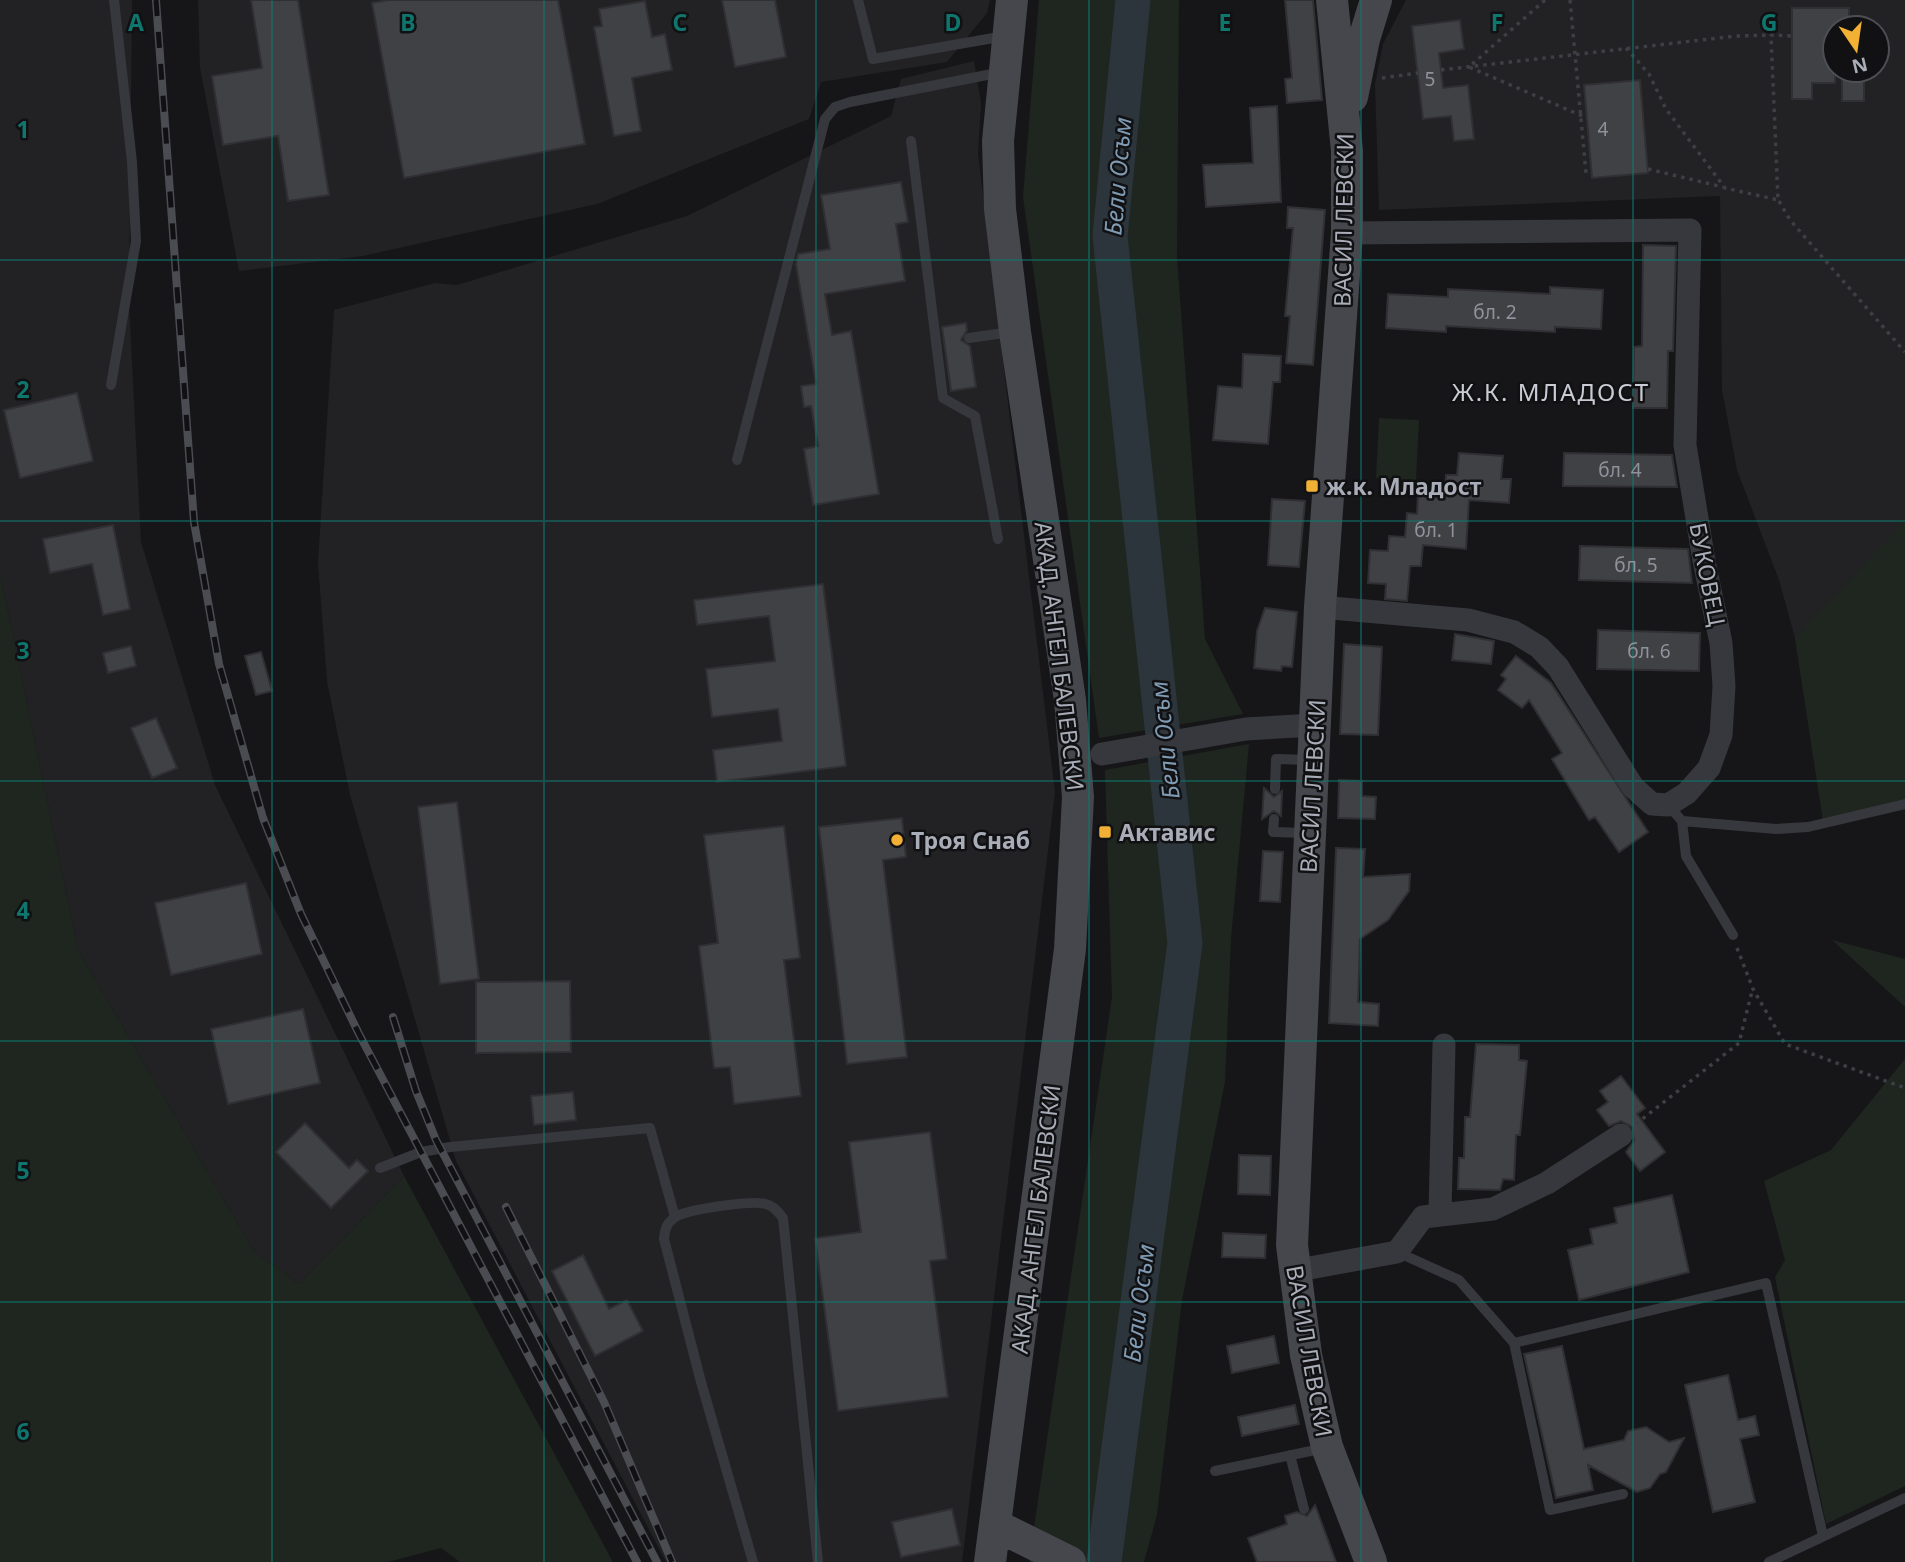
<svg xmlns="http://www.w3.org/2000/svg" width="1905" height="1562" font-family="'Noto Sans',sans-serif">
<rect width="100%" height="100%" fill="#161618"/>
<path fill="#222225" fill-rule="evenodd" d="M0,0H132L129,303L141,542L215,785L404,1176L299,1284L253,1250L78,950L0,573Z
M198,0H990L987,13L947,62L821,82L809,119L597,204L363,256L239,271L200,68Z
M1406,0H1905V800L1823,820L1795,638L1779,580L1737,470L1722,390L1720,196L1379,210L1375,84L1383,44ZM1835,28H1877V70H1835Z
M974,61L981,103L978,154L1055,792L962,1562H666L456,1161L350,795L327,681L318,563L334,310L435,283L457,285L687,216L891,116L901,79Z"/>
<path fill="#1e261f" d="M1039,0H1179L1177,257L1205,639L1243,714L1099,738L1023,197Z
M1379,418L1419,420L1416,480L1376,478Z
M1905,521V800L1823,820L1795,638Z
M0,573L78,950L253,1250L299,1284L404,1176L613,1562H460L441,1548L388,1562H0Z
M1249,744L1231,939L1225,1082L1182,1300L1157,1515L1144,1562H1029L1112,997L1105,770Z
M1832,940L1905,959V1007Z
M1905,1059V1486L1826,1524L1775,1277L1785,1260L1764,1181L1831,1150Z"/>
<g fill="none" stroke-linecap="round" stroke-linejoin="round">
<path stroke="#2c353c" stroke-width="35" d="M1104,1562L1185,943L1110,236L1133,0"/>
</g>
<path fill="#404145" stroke="#303034" stroke-width="2" d="M251,0H298L329,195L288,201L278,136L223,145L212,76L262,68Z
M388,0H558L585,144L404,178L372,3Z
M722,0H775L786,57L735,67Z
M1285,0H1313L1322,100L1287,103L1285,79L1292,78Z
M645,1L652,37L665,34L672,70L632,78L641,131L614,136L594,27L602,26L599,9Z
M1792,8H1849V28H1835V83H1812V99H1792Z
M1460,20L1464,49L1439,53L1443,88L1468,85L1474,139L1454,141L1451,116L1423,119L1412,26Z
M1842,70H1864V101H1842Z
M1640,80L1648,173L1592,178L1584,85Z
M1277,106L1281,202L1206,207L1203,165L1253,163L1250,108Z
M901,182L908,222L896,224L905,281L825,294L832,335L851,331L879,494L813,505L804,449L818,446L811,406L804,407L801,386L816,384L796,264L798,254L830,249L821,195Z
M1288,207L1325,210L1313,365L1286,363L1290,316H1285L1293,228H1287Z
M1643,245L1676,246L1673,351H1668L1667,408H1633L1634,347L1642,346Z
M1550,287L1603,290L1601,329L1555,327V332L1446,326V332L1386,328L1388,294L1448,297V289L1550,294Z
M966,323L967,330L961,340L970,346L976,387L951,391L942,327Z
M1243,354L1281,356L1280,382H1273L1268,444L1213,440L1218,386L1242,388Z
M77,393L93,461L20,478L4,410Z
M1459,453L1503,456L1501,479H1511L1509,503L1469,500L1466,549L1423,545L1421,566H1410L1407,601L1385,599L1386,584L1368,583L1370,550L1388,551L1389,536L1405,537L1407,513L1417,514L1418,495L1445,497L1446,475H1457Z
M1564,453L1672,455L1677,487L1563,486Z
M1272,499L1305,501L1299,567L1268,565Z
M113,525L130,609L103,615L92,564L50,573L43,539Z
M1580,546L1688,549L1692,583L1579,580Z
M823,584L846,766L717,782L713,750L782,741L778,709L712,717L706,669L775,661L769,616L697,625L694,600Z
M1265,608L1297,612L1292,667L1282,666L1281,671L1254,668L1257,631Z
M1598,630L1700,633L1699,671L1597,669Z
M1455,634L1494,641L1491,664L1452,660Z
M1344,644L1382,647L1378,735L1340,734Z
M131,646L136,666L108,673L103,653Z
M261,652L272,691L256,695L245,656Z
M1516,656L1551,683L1648,832L1619,852L1595,817L1589,820L1552,759L1562,753L1529,700L1522,708L1498,690L1506,679L1501,675Z
M156,718L177,768L152,778L131,728Z
M1339,780L1362,781V796L1376,797L1375,819L1338,818Z
M1264,788L1274,797L1282,791L1281,816L1274,811L1262,819Z
M457,802L479,979L440,984L418,807Z
M902,818L906,857L883,860L907,1057L847,1064L819,827Z
M784,826L800,958L784,960L801,1096L734,1104L730,1067L714,1068L699,946L718,943L704,835Z
M1336,848L1365,849L1363,877L1410,874L1409,891L1388,920L1360,939L1358,1002L1379,1004L1378,1026L1329,1023Z
M1263,851L1283,852L1280,902L1260,901Z
M246,883L262,954L171,975L155,903Z
M570,981L571,1052L476,1053V982Z
M303,1009L320,1083L228,1104L211,1029Z
M1476,1044L1519,1045V1060L1527,1061L1520,1135H1516L1514,1180L1503,1179L1500,1190L1458,1189L1459,1158H1464L1465,1117H1470Z
M1621,1076L1645,1108L1637,1114L1665,1152L1640,1171L1626,1152L1634,1141L1632,1127L1621,1121L1609,1126L1597,1110L1608,1102L1600,1091Z
M573,1092L576,1120L534,1125L531,1096Z
M305,1123L349,1168L357,1160L368,1171L331,1208L276,1152Z
M930,1132L947,1259L930,1261L948,1397L838,1411L815,1238L861,1232L849,1142Z
M1239,1155L1271,1156L1270,1195L1238,1194Z
M1672,1195L1689,1272L1579,1300L1568,1250L1593,1244L1590,1229L1617,1223L1614,1208Z
M1223,1233L1266,1235L1265,1258L1222,1257Z
M583,1255L609,1309L627,1300L643,1331L595,1356L552,1271Z
M1274,1336L1279,1363L1232,1373L1227,1346Z
M1562,1346L1584,1449L1624,1440L1628,1431L1646,1427L1669,1442L1684,1438L1666,1472L1660,1474L1650,1488L1637,1492L1588,1465L1593,1490L1556,1498L1524,1354Z
M1728,1375L1738,1420L1755,1416L1759,1435L1740,1439L1755,1502L1713,1512L1685,1385Z
M1295,1405L1299,1424L1242,1436L1238,1417Z
M1315,1505L1336,1562H1257L1248,1538L1287,1524L1285,1516L1297,1512L1307,1516Z
M952,1509L960,1545L901,1557L892,1522Z"/>
<g fill="none" stroke-linecap="round" stroke-linejoin="round">
<path stroke="#3d3f44" stroke-width="3.5" stroke-dasharray="3.5 5" stroke-linecap="butt" d="M1545,0L1469,67L1587,118
M1570,0L1586,173
M1626,48L1649,74L1666,109L1725,188L1778,200L1771,35L1792,36
M1441,70L1736,36L1771,35
M1382,78L1418,73
M1648,169L1723,187
M1779,201L1790,220L1905,352
M1737,948L1753,989L1785,1044L1905,1088
M1636,1124L1739,1043L1752,991"/>
<path stroke="#37383d" stroke-width="10" d="M858,0L873,59L1005,36
M911,141L943,398L975,416L998,539
M969,338L1011,332
M111,385L136,241L132,162L114,0
M737,460L825,119L835,107L850,102L1002,72
M1275,789L1276,759L1310,760
M1668,805L1682,821L1776,829L1808,827L1905,804
M1274,819L1273,832L1307,833
M1682,821L1686,856L1733,935
M380,1168L421,1152L450,1147L650,1128L675,1217
M1397,1252L1459,1280L1514,1343L1550,1510L1623,1494
M1514,1343L1766,1283L1823,1536
M1290,1455L1304,1509
M1215,1471L1325,1448
M753,1562L701,1382L664,1239C665,1228 667,1222 677,1216C691,1209 752,1200 766,1204C774,1206 778,1212 783,1218L818,1562
M1769,1562L1905,1498"/>
<path stroke="#37383d" stroke-width="23" d="M1320,607L1468,620L1514,632L1539,647L1558,667L1633,787L1652,804L1668,805L1687,793L1709,768L1721,735L1724,686L1721,643L1704,561L1685,445L1690,230L1347,233
M1102,754L1246,729L1314,725
M1440,1212L1444,1045
M1293,1271L1397,1252L1423,1217L1493,1209L1547,1183L1621,1135"/>
<path stroke="#45474d" stroke-width="32" d="M1332,0L1347,151V233L1320,607L1292,1245L1306,1355L1327,1447L1371,1562
M1352,97L1364,39L1376,0
M995,1525L1070,1562
M990,1562L1070,949L1078,797L1070,700L1015,332L1000,209L998,141L1012,0"/>
<defs>
<path id="rail" d="M156,0L194,522L219,664L263,818L301,914L359,1034L637,1562
M393,1017L416,1091L436,1140L657,1562
M506,1207L604,1402L672,1562"/>
</defs>
<use href="#rail" stroke="#4a4c52" stroke-width="8"/>
<use href="#rail" stroke="#111113" stroke-width="5" stroke-dasharray="16" stroke-linecap="butt"/>
</g>
<path fill="none" stroke="#0f766e" stroke-width="2" stroke-opacity="0.55" d="M272,0V1562M544,0V1562M816,0V1562M1089,0V1562M1361,0V1562M1633,0V1562M0,260H1905M0,521H1905M0,781H1905M0,1041H1905M0,1302H1905"/>
<g fill="#f2b134" stroke="#111113" stroke-width="2.5">
<rect x="1305" y="479" width="14" height="14" rx="3.5"/>
<rect x="1098" y="825" width="14" height="14" rx="3.5"/>
<circle cx="897" cy="840" r="7"/>
</g>
<g text-anchor="middle" dominant-baseline="central" stroke-width="5" stroke-linejoin="round" paint-order="stroke">
<g font-size="19" fill="#8e929b">
<text x="1430" y="79">5</text>
<text x="1603" y="129">4</text>
<text x="1495" y="312">бл. 2</text>
<text x="1620" y="470">бл. 4</text>
<text x="1436" y="530">бл. 1</text>
<text x="1636" y="565">бл. 5</text>
<text x="1649" y="651">бл. 6</text>
</g>
<g font-size="23" fill="#a8adb8" stroke="#111113">
<text transform="translate(1343 220) rotate(-89)">ВАСИЛ ЛЕВСКИ</text>
<text transform="translate(1708 574) rotate(79)">БУКОВЕЦ</text>
<text transform="translate(1060 656) rotate(83)">АКАД. АНГЕЛ БАЛЕВСКИ</text>
<text transform="translate(1312 786) rotate(-87)">ВАСИЛ ЛЕВСКИ</text>
<text transform="translate(1035 1219) rotate(-83)">АКАД. АНГЕЛ БАЛЕВСКИ</text>
<text transform="translate(1310 1351) rotate(80)">ВАСИЛ ЛЕВСКИ</text>
</g>
<g font-size="23" font-weight="bold" fill="#a8adb8" stroke="#111113" text-anchor="start">
<text x="1326" y="486">ж.к. Младост</text>
<text x="1119" y="832">Актавис</text>
<text x="911" y="840">Троя Снаб</text>
</g>
<g font-size="24" font-style="italic" fill="#7f9bb3" stroke="#111113">
<text transform="translate(1117 176) rotate(-85)">Бели Осъм</text>
<text transform="translate(1164 740) rotate(-96)">Бели Осъм</text>
<text transform="translate(1138 1303) rotate(-83)">Бели Осъм</text>
</g>
<g font-size="24" letter-spacing="2" fill="#c9ccd4" stroke="#111113">
<text x="1551" y="391">Ж.К. МЛАДОСТ</text>
</g>
</g>
<g font-size="23" text-anchor="middle" font-weight="bold" fill="#0f766e" stroke="#111113" stroke-width="5" stroke-linejoin="round" paint-order="stroke">
<text x="136" y="31">A</text>
<text x="408" y="31">B</text>
<text x="680" y="31">C</text>
<text x="953" y="31">D</text>
<text x="1225" y="31">E</text>
<text x="1497" y="31">F</text>
<text x="1769" y="31">G</text>
<text x="23" y="138">1</text>
<text x="23" y="398">2</text>
<text x="23" y="659">3</text>
<text x="23" y="919">4</text>
<text x="23" y="1179">5</text>
<text x="23" y="1440">6</text>
</g>
<g transform="translate(1856 49) rotate(167)"><circle r="33" fill="#111113" stroke="#4d4f55" stroke-width="2"/>
<path d="M0-5L12 26L0 18L-12 26Z" fill="#f2b134"/>
<text y="-10" font-size="19" font-weight="bold" text-anchor="middle" fill="#a8adb8">N</text>
</g>
</svg>
